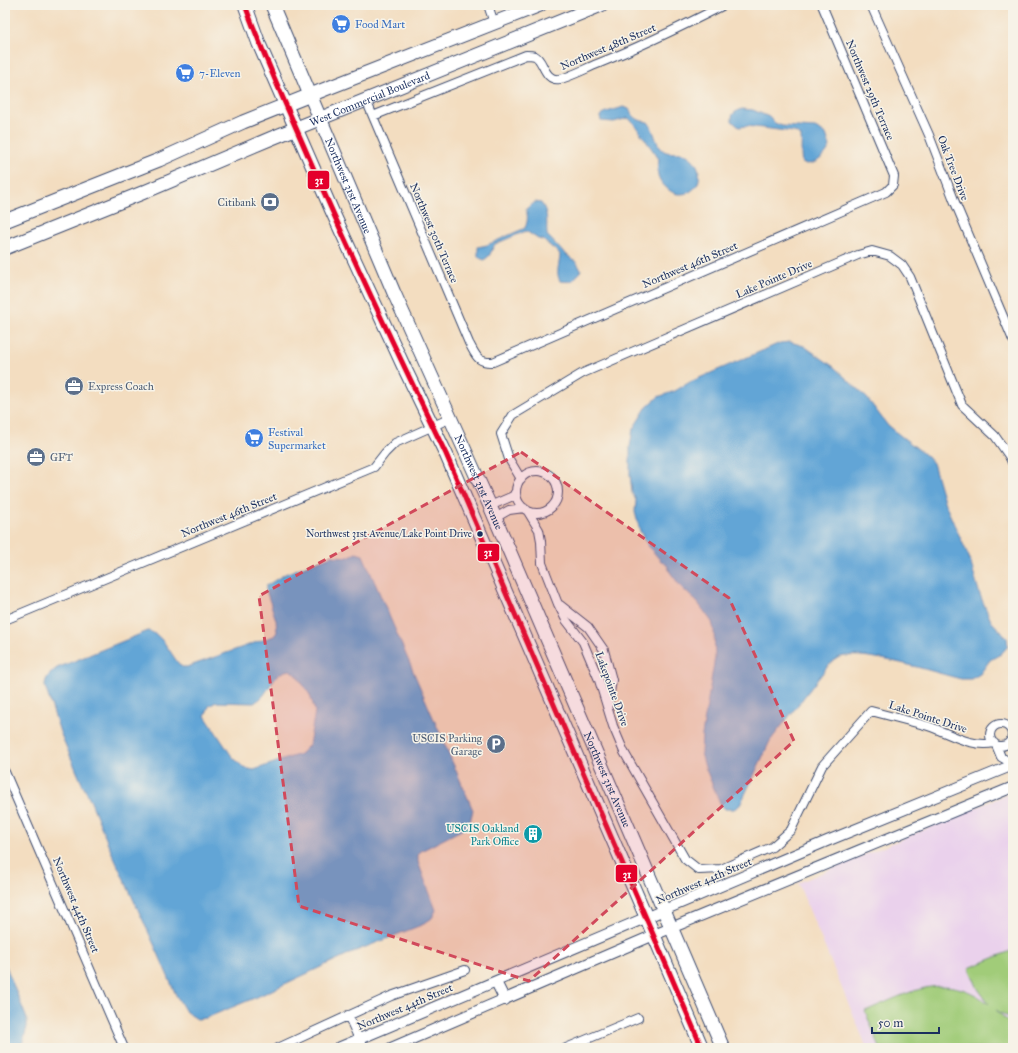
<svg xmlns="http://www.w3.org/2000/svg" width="1018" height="1053" font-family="'IM FELL Great Primer',serif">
<rect width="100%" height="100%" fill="#f7f3e8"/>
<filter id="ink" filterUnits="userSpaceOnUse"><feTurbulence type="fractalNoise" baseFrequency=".025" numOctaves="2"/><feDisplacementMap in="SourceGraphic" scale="8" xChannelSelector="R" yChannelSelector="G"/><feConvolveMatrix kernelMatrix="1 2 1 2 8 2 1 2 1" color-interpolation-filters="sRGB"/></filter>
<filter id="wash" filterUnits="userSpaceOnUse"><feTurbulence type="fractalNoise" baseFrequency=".012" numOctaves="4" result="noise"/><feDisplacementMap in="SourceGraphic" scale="16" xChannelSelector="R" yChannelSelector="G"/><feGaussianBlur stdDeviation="0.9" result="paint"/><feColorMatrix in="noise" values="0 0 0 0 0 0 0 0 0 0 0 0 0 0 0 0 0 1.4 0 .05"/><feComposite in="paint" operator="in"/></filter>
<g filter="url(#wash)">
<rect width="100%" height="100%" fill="#f3ddc0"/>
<path fill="#ead1ec" d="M1013,792V1048H867L798,883Z"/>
<path fill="#a1cc79" stroke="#5e7e6c" d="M1013,950V1020L996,1010L1013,1026V1048H880L865,1011C909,993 945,969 989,1004L978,989L969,968Z"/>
<path fill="#62a5d6" stroke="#3e6a9a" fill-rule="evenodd" d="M623,107L629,109C634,118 638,121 648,122C655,130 655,145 664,151C670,154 676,152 682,153C691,155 698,164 699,172C700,181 698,186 691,191C687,194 679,195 674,193C667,190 659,181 658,175C657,170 658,164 659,159L632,121L628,118L614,122L601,121L600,116C605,111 616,110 623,107Z
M742,109L753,110L769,117L775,123L782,126L815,128L826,134L830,146C825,157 814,167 802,163C800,154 802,145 801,136L794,132L747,126L739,127L732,121C731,113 735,112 742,109Z
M535,202L541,203C549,213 546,223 547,235L562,251L577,263L581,270C574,280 573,283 560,281C555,272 560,264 560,254L543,240L538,239L526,231L495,244L489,256L484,260L478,257V247L487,245L525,228C528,221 528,216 526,209Z
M790,342L804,346L834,367L867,398L888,426L927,456L933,463L945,504L969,557L980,595L991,621L1007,638L1008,646L1001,654L990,660L980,674L971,679H961C933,672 866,650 840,657C836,658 832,663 828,666L770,741L740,805L734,809H725L720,803L705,767L701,753L702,735L715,657L714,630L712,622L698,603L681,587L670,572L667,565L662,562L648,546L640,531L635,512L636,500L632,493L630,474V447L633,429L646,408L658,397L675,391L690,382L780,343Z
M356,553L363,555L473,810L469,826L421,851L418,855V862L436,910L432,918L424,924L353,952L257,997L206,1018L197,1019L186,1012L176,995L158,953L111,851L89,797L83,786L60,732L45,686C45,677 51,673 57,668L148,631C164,634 171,657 182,667H187L274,636L277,632L276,620L266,590V586L285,574L321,560L331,556L348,557ZM290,670L297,676L310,695L315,711L309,745L300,754L254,770L244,768L231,755L205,716L209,706L216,702L254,703C257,701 260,699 262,697C272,686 273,672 290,670Z
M5,964L27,1019V1027L21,1048H5Z"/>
</g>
<g filter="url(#ink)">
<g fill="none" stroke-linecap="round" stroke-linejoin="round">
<defs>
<path id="minor" d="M488,5L494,23
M871,5L929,135L954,200L1013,340
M366,100L469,343C476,355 477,363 493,362L886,192L893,185L894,176L822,5
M373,116L526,55C529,55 532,55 535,56C544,60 544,82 560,79C570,77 587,68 597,64C640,47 683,26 724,5
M516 492a21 21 0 1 1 42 0a21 21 0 1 1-42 0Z
M521,479L509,459L501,434L513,415L583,373L858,255L872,251L890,256L902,265L910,277L962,405L995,436L1009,456L1013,464
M490,506L513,496L516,491
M527,510L539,530L541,541L542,563L558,604L566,620L583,642L599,680L613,726L624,752L685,859L699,870L721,869L772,847L791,830L822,766L871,711C890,716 909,721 928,726C949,733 971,748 994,743
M495,518L509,510L524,508
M560,605L588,627L604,650L612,680L608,705
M5,620L374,467L385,453L395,443L451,418
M990 735a11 11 0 1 1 22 0a11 11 0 1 1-22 0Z
M996,745L1001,757L1013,764
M5,772L124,1048
M348,1015L363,1048
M278,1048L391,996L465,970
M566,1048L638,1018"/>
<path id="tertiary" d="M496,982L505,1000
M338,1048L827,841L1013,765
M391,1048L654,935L1013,787"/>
<g id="primary">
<path d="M245,5L259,44L332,211L403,365L446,454L644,912L702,1048"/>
<path id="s1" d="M272,5L394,293L490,506L723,1048"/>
</g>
<g id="trunk">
<path d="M5,221L159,160L243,122L328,88L540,5"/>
<path id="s2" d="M5,248L142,193L272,138L601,5"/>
</g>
</defs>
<use href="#minor" stroke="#3b496d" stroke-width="10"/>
<use href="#tertiary" stroke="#3b496d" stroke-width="12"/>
<use href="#primary" stroke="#3b496d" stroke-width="15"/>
<use href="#trunk" stroke="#3b496d" stroke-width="15"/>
<use href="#minor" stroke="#fff" stroke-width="8"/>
<use href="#tertiary" stroke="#fff" stroke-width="10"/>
<use href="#primary" stroke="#fff" stroke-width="13"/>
<use href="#trunk" stroke="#fff" stroke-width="13"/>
<defs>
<path id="bus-1" d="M245,5C264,57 287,107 309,158C352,258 399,356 446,454L702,1048"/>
</defs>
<use href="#bus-1" stroke="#f7f3e8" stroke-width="8"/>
<use href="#bus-1" stroke="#e4002b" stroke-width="5"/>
</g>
</g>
<path fill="#d1495b" fill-opacity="0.2" stroke="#d1495b" stroke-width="3" stroke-dasharray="8 5" stroke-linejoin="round" d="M521,452L729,598L794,741L529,981L299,906L259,596Z"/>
<defs>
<symbol id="supermarket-disc" viewBox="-11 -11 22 22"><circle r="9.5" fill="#3f7fe0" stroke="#f7f3e8"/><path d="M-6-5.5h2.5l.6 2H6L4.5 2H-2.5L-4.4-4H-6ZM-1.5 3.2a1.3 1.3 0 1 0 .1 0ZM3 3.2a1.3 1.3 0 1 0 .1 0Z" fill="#fff"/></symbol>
<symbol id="bank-disc" viewBox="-11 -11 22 22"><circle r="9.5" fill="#5c6f8a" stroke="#f7f3e8"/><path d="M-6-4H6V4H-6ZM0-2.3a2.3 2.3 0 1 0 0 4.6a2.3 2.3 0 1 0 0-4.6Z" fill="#fff"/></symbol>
<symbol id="office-disc" viewBox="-11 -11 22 22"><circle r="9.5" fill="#5c6f8a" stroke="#f7f3e8"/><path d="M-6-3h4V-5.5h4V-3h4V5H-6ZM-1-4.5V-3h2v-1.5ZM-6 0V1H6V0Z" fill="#fff"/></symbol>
<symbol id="parking-disc" viewBox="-11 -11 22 22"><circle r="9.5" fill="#5c6f8a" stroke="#f7f3e8"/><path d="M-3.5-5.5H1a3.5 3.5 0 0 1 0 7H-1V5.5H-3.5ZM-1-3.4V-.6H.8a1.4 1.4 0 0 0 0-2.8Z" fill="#fff"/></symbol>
<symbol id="building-disc" viewBox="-11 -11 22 22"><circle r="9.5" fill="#0f9aa8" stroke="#f7f3e8"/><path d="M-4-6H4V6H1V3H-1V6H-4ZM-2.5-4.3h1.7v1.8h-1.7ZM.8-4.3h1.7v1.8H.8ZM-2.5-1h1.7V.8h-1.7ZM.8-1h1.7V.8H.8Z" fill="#fff"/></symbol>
</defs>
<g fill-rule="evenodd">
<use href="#supermarket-disc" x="330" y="13" width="22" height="22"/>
<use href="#supermarket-disc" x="174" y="62" width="22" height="22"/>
<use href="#bank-disc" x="259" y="191" width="22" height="22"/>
<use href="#office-disc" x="63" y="375" width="22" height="22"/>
<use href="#supermarket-disc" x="243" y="427" width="22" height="22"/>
<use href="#office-disc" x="25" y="446" width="22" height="22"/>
<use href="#parking-disc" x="485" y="733" width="22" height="22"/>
<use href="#building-disc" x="522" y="823" width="22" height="22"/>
</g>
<circle fill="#1b2f5e" stroke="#f7f3e8" stroke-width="1.5" cx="480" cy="534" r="3.5"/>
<g text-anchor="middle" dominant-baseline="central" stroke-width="3" stroke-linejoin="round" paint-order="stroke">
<g font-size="10" fill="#1b2f5e" stroke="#f7f3e8" text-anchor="end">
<text x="472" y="534">Northwest 31st Avenue/Lake Point Drive</text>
</g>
<g font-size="11" fill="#366cbe" stroke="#f7f3e8" text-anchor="start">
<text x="355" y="24">Food Mart</text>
<text x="199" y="73">7-Eleven</text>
<text x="268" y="432">Festival<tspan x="268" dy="13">Supermarket</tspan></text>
</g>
<g font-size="11" fill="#1b2f5e" stroke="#f7f3e8">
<text transform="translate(608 47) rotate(-23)">Northwest 48th Street</text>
<text transform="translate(870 90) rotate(67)">Northwest 29th Terrace</text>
<text stroke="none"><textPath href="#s2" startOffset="394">West Commercial Boulevard</textPath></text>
<text transform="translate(953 168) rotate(69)">Oak Tree Drive</text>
<text stroke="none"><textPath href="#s1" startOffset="196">Northwest 31st Avenue</textPath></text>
<text transform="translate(434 233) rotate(67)">Northwest 30th Terrace</text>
<text transform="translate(690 265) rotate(-23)">Northwest 46th Street</text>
<text transform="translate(774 279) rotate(-23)">Lake Pointe Drive</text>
<text stroke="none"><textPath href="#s1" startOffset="520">Northwest 31st Avenue</textPath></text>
<text transform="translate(229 515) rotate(-22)">Northwest 46th Street</text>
<text transform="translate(612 689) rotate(70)">Lakepointe Drive</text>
<text transform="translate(928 717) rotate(18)">Lake Pointe Drive</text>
<text stroke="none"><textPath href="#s1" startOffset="844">Northwest 31st Avenue</textPath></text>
<text transform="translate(704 881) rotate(-23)">Northwest 44th Street</text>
<text transform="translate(76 905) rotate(67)">Northwest 44th Street</text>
<text transform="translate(405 1007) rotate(-23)">Northwest 44th Street</text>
</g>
<g font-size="11" fill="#4e5e75" stroke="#f7f3e8" text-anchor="end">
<text x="256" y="202">Citibank</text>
<text x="88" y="386" text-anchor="start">Express Coach</text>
<text x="50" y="457" text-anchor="start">GFT</text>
<text x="482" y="738">USCIS Parking<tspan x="482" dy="13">Garage</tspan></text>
</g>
<g font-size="11" fill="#0d838f" stroke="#f7f3e8" text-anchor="end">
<text x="519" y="828">USCIS Oakland<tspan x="519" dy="13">Park Office</tspan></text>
</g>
</g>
<g stroke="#f7f3e8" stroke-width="1.5">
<rect x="307" y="170" width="23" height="20" rx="4" fill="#e4002b"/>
<rect x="477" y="543" width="23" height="19" rx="4" fill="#e4002b"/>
<rect x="615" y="864" width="23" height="19" rx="4" fill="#e4002b"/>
</g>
<g font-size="11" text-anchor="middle" font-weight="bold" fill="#fff">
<text x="319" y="184">31</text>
<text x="488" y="556">31</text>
<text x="627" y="878">31</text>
</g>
<rect width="1018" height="1053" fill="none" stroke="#f7f3e8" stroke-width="20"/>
<path d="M872 1027v6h67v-6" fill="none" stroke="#1b2f5e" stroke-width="2"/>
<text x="878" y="1027" font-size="12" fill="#1b2f5e" stroke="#f7f3e8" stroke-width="3" paint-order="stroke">50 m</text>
</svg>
